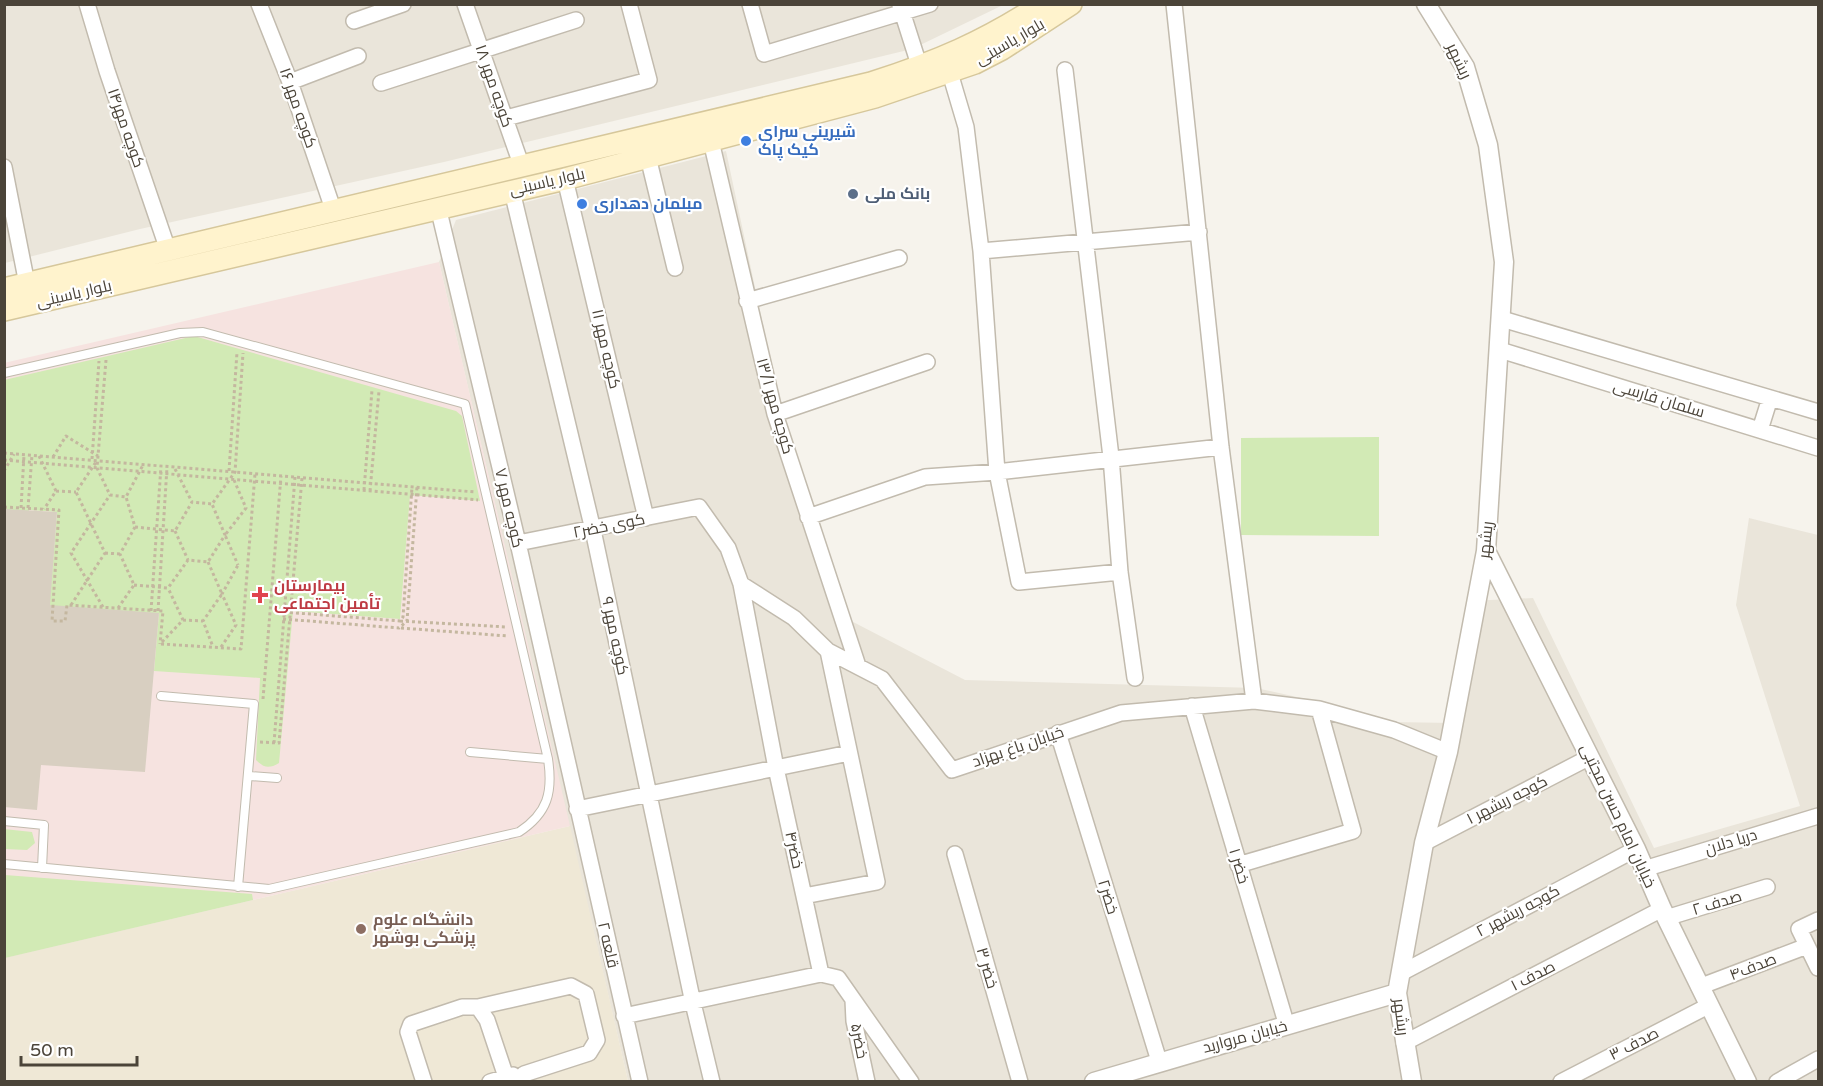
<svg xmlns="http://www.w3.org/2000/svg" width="1823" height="1086" font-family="'Varela Round',Cairo,sans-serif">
<rect width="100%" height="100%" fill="#f6f3ec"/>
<path fill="#eae5da" d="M4,5H1003L912,49L444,162L140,229L5,263Z
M726,151L800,499L832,611L965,680L1256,688L1328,704L1390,722L1454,723L1470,601L1533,598L1654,848L1800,806L1736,605L1749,518L1818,535V1081H628L439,262L456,220Z"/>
<path fill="#efe8d6" d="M570,826L628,1081H5L4,958Z"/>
<path fill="#f6e3e0" d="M439,262L570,826L5,958L4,363Z"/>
<path fill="#d2eab5" d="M194,336L456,411L462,416L480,501L410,495L400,619L293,611L279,763C269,769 264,768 256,760L260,678L154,671L159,613L48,622L57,512L29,510L23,577L5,509L4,380Z
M1379,437V536L1241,535V438Z
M4,829L32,832L35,843L27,850L5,849Z
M5,875L252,894L253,900L5,958Z"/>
<path fill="#d8cfc1" d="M4,509L57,512L50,605L159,613L145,772L41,765L37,810L4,807Z"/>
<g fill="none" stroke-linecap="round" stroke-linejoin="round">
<defs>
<path id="service" d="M4,373L180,333L203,332L465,404L548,759C553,792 548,813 519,832L269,889L4,864
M161,696L254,704L238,887
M470,752L548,759
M249,776L277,778
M4,821L44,825L42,868"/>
<path id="minor" d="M87,4L107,71L168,250
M259,4L290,82L334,212
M465,4L522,167
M750,4L764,54L930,4
M1174,4L1221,447L1254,701
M900,5L920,68
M354,21L403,4
M1065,70L1111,457L1120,572L1135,678
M950,73L966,127L981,251L997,472L1019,582L1120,572
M290,82L358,56
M381,83L576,20
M506,118L649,80L629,4
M711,141L775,414L858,666
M648,157L675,268
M4,167L27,284
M565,179L646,518
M512,191L593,530L693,1003L712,1082
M438,207L518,543L640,1082
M981,251L1199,232
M747,301L899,258
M1502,319L1818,412
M1500,350L1818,448
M775,414L927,362
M1760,430L1770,398
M808,517L925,477L997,472L1221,447
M518,543L699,507L728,548L741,584L794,618L828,651L882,679L952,770L1121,713L1254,701L1319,709L1394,730L1448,752
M741,584L776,768L821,974L838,978L911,1082
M1192,706L1287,1026
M1058,733L1159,1061
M577,809L849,753
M1424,843L1590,757
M955,854L1020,1082
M1238,865L1353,831L1319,709
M1644,869L1818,816
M804,896L877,882L828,651
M1666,918L1767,887
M1818,920L1799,929L1818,968
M1401,973L1636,849
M1699,987L1807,946
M853,1000L854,1021L867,1082
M478,1007L571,986L586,994L597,1040L589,1053L524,1074
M624,1016L821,974
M1404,1043L1662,909
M424,1082L408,1032L411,1024L462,1007H478L487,1020L506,1077
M490,1082L513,1075
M1561,1082L1708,1006
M1777,1082L1818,1059"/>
<path id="tertiary" d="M1486,551L1636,849L1662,909L1747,1082
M1094,1082L1397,993
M1412,1082L1397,993L1424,843L1448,752L1486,551L1504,262L1488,145L1465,67L1426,4"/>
<path id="secondary" d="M4,289L871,83C937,62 984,42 1042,4
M4,310L565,179L875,97L975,63L1002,49L1071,4"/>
</defs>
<use href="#service" stroke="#c2bbae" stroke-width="10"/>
<use href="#minor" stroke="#c2bbae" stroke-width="18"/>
<use href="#tertiary" stroke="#c2bbae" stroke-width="21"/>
<use href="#secondary" stroke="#d6c79b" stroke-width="24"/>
<path stroke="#c4b79f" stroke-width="3" stroke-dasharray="3 3" stroke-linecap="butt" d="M106,360L97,468L110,495L126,497L143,465
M4,453L475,492
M39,456L56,491L44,509
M53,457L66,436L98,456
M92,459L99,361
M4,460L478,500
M175,469L192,502
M4,471L14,454
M229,471L237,352
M234,480L246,508L225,535L238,565
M364,490L372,390
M56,491L76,492
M370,491L379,391
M4,507L59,510L52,621H65L67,605L163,611L160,644
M21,508L24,455
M28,508L32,455
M135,527L175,531L192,502L212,504
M175,531L188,560
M105,553L120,554
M208,562L222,594L203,621L213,647
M134,585L168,588L188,560L208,562L225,535L212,504L235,472L243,353
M71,605L105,553L76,492L96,462
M103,607L71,553L110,495
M118,608L134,585L120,554L135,527L126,497
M151,611L161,466
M158,611L167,467
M284,612L400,621L403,617L412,487
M283,619L399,628L407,621L417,487
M183,620L203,621
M400,621L507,627
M401,628L508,636
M162,642L183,620L168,588
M161,644L241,649L255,474
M221,647L236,625L222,594L238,565
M263,699L281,476
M260,742L279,743L302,478
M274,743L295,477"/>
<use href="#service" stroke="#fff" stroke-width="8"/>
<use href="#minor" stroke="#fff" stroke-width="15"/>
<use href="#tertiary" stroke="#fff" stroke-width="18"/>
<use href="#secondary" stroke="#fff3cd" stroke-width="21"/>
</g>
<g fill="#3f7fe0" stroke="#fff" stroke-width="2">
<circle cx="746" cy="141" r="6"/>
<circle cx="582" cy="204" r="6"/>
</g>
<circle fill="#5c6f8a" stroke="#fff" stroke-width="2" cx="853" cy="194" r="6"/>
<path fill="#e0444e" stroke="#fff" stroke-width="2" d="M257 586h6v6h6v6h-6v6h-6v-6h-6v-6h6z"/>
<circle fill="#8d6e63" stroke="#fff" stroke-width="2" cx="361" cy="929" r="6"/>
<g text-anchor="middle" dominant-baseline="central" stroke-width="4.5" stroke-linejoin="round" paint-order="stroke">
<g font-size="16" fill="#4b4439" stroke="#fff">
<text transform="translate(1010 42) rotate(-30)">بلوار یاسینی</text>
<text transform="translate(1459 61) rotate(65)">ریشهر</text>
<text transform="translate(494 86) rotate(71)">کوچه مهر ۱۸</text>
<text transform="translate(298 108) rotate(71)">کوچه مهر ۱۶</text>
<text transform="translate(126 128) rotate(71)">کوچه مهر۱۴</text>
<text transform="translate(547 182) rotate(-13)">بلوار یاسینی</text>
<text transform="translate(74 294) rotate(-13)">بلوار یاسینی</text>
<text transform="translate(606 349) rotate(77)">کوچه مهر ۱۱</text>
<text transform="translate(1659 399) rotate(17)">سلمان فارسی</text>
<text transform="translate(775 406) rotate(74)">کوچه مهر ۱۳/۱</text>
<text transform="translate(509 508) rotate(77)">کوچه مهر ۷</text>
<text transform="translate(609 526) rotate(-11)">کوی خضر۲</text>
<text transform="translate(1486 540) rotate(-84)">ریشهر</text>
<text transform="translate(615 636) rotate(78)">کوچه مهر ۹</text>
<text transform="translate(1018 747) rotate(-19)">خیابان باغ بهزاد</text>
<text transform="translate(1507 800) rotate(-27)">کوچه ریشهر ۱</text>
<text transform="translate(1618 816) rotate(65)">خیابان امام حسن مجتبی</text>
<text transform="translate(1731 842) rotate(-17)">دریا دلان</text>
<text transform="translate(794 850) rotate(78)">خضر۴</text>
<text transform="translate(1239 866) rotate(73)">خضر ۱</text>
<text transform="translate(1108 897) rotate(73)">خضر۲</text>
<text transform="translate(1717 903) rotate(-17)">صدف ۲</text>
<text transform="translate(1518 911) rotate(-28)">کوچه ریشهر ۲</text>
<text transform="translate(608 945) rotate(77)">قلعه ۲</text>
<text transform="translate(1753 967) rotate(-21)">صدف۴</text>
<text transform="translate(987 968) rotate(74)">خضر ۳</text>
<text transform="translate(1533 976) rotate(-27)">صدف ۱</text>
<text transform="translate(1401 1017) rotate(83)">ریشهر</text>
<text transform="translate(1245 1037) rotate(-15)">خیابان مروارید</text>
<text transform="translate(859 1041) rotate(79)">خضر۵</text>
<text transform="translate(1634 1044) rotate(-27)">صدف ۳</text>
</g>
<g font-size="16" font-weight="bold" fill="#366cbe" stroke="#fff" text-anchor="start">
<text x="758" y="132">شیرینی سرای<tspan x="758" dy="18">کیک پاک</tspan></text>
<text x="594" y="204">مبلمان دهداری</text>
</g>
<g font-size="16" font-weight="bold" fill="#4e5e75" stroke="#fff" text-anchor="start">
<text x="865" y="194">بانک ملی</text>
</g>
<g font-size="16" font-weight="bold" fill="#be3a42" stroke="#fff" text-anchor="start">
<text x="274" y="586">بیمارستان<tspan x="274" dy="18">تأمین اجتماعی</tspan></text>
</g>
<g font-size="16" font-weight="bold" fill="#785e54" stroke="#fff" text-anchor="start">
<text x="373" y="920">دانشگاه علوم<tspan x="373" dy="18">پزشکی بوشهر</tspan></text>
</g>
</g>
<rect width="1823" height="1086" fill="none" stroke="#4b4439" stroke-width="12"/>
<path d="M21 1056v9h116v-9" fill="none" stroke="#4b4439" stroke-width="3"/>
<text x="30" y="1056" font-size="18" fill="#4b4439" stroke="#ffffff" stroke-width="4.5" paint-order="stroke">50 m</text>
</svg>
